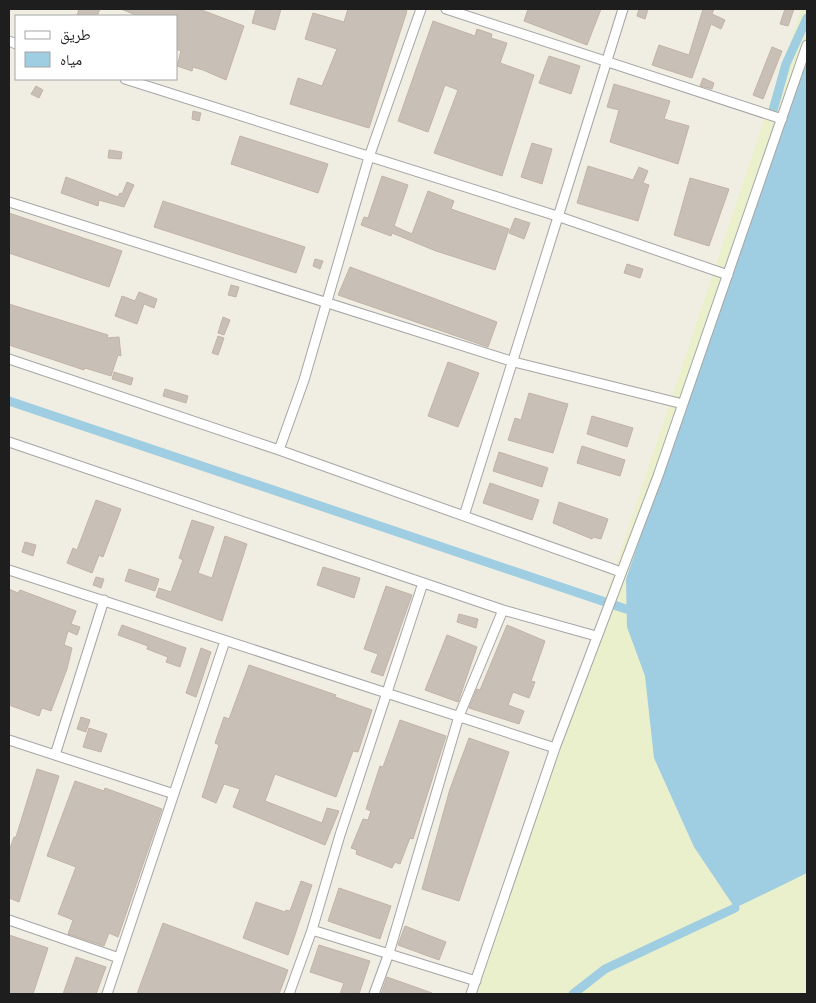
<svg xmlns="http://www.w3.org/2000/svg" width="816" height="1003" font-family="Roboto,'Noto Naskh Arabic',sans-serif">
<rect width="100%" height="100%" fill="#f0ede3"/>
<path fill="#ebf0cc" d="M801,9H807V994H473Z"/>
<path fill="#9fcde1" d="M807,53V873L735,908L694,847L654,758L645,676L627,627L626,579Z"/>
<g fill="none" stroke-linecap="round" stroke-linejoin="round">
<path stroke="#9fcde1" stroke-width="9" d="M772,114L786,64L807,18
M9,401L626,609
M573,994L605,969L735,908"/>
</g>
<path fill="#c8bfb6" stroke="#c3b4a4" d="M79,9H100L97,16H77Z
M121,9H199L244,26L226,80L203,70L193,67L192,71L177,66L181,51L176,49V16H138Z
M256,9H281L275,30L252,23Z
M348,9H400L407,11L369,128L290,104L298,78L322,86L337,49L305,39L313,13L344,22Z
M528,9H601L587,45L524,21Z
M639,9H648L645,19L637,16Z
M703,9H714L712,14L725,20L721,29L711,24L692,78L652,65L659,45L689,55Z
M785,9H794L788,26L780,24Z
M433,21L475,36L477,29L492,34L491,38L507,43L500,63L534,75L502,176L434,153L458,90L445,85L428,132L398,121Z
M772,47L782,51L763,99L753,95Z
M549,56L580,66L571,94L539,83Z
M703,78L714,83L712,89L700,86Z
M614,84L670,101L664,119L689,126L678,164L610,142L619,110L607,107Z
M36,86L43,90L39,98L31,94Z
M193,111L201,113L199,121L192,119Z
M240,136L328,164L318,193L231,164Z
M532,143L552,149L542,184L521,177Z
M109,150L122,152L121,159L108,158Z
M588,166L633,180L639,167L648,171L643,183L649,185L638,221L577,203Z
M382,176L408,185L394,226L412,234L428,191L454,201L451,209L509,229L495,270L436,251L392,233L391,236L361,225L364,217L368,218Z
M66,177L118,197L120,193L122,194L127,182L134,185L124,207L99,200L98,206L61,193Z
M690,178L729,189L709,246L674,235Z
M163,201L305,247L296,273L154,227Z
M9,213L122,251L109,287L9,253Z
M515,218L530,223L524,239L509,233Z
M315,259L323,261L320,269L313,266Z
M627,264L643,269L640,278L624,273Z
M350,267L497,322L488,347L338,295Z
M231,285L239,287L236,297L228,295Z
M139,292L157,299L154,308L144,304L137,324L115,316L122,296L135,301Z
M9,304L108,335L107,338L119,337L121,356L118,355L111,376L85,368L84,370L9,345Z
M223,317L230,320L224,335L218,333Z
M218,336L224,338L218,355L212,353Z
M448,362L479,373L458,427L428,416Z
M114,372L133,378L131,385L112,379Z
M165,389L188,396L186,403L163,396Z
M529,393L568,404L553,453L508,440L515,418L521,420Z
M592,416L633,428L627,447L587,434Z
M582,446L625,460L620,476L577,463Z
M499,452L548,468L542,487L493,471Z
M490,483L539,500L532,520L483,503Z
M96,500L121,509L103,557L99,555L92,573L67,563L73,548L77,550Z
M559,502L608,519L601,539L593,537L592,539L553,523Z
M192,520L214,527L198,573L212,578L225,536L247,544L222,621L156,597L159,588L171,592L183,560L179,558Z
M25,542L36,545L33,556L22,552Z
M323,567L360,578L354,598L317,585Z
M129,569L159,579L155,591L125,581Z
M96,577L104,579L101,588L93,585Z
M386,586L412,595L383,676L371,672L378,654L364,649Z
M9,589L18,593L20,590L76,611L71,624L80,627L77,635L68,631L64,645L72,648L67,669L51,711L42,708L39,716L9,705Z
M459,614L478,619L476,628L457,622Z
M122,625L186,648L180,667L166,662L168,657L147,649L148,646L118,635Z
M507,625L545,641L531,681L535,682L529,698L513,692L508,705L524,711L519,724L469,708L477,689L480,690Z
M447,635L477,647L458,702L425,690Z
M201,648L211,652L196,697L186,693Z
M249,665L336,695L335,697L372,710L358,752L353,751L336,797L275,774L265,801L322,823L327,808L339,811L325,845L233,807L240,789L224,784L216,803L202,797L219,745L215,743L224,717L229,719Z
M81,717L90,720L86,732L77,729Z
M400,720L446,736L413,839L410,838L400,864L395,862L392,868L356,854L357,850L351,848L363,819L368,820L371,811L366,809L380,766L383,767Z
M89,728L107,734L101,752L83,747Z
M469,738L509,752L459,901L422,889L450,789Z
M37,769L59,776L19,902L9,898V851L14,837H16Z
M75,781L104,791L105,788L162,809L118,937L109,933L104,946L68,934L73,920L58,914L76,867L47,856Z
M301,881L312,885L288,955L243,938L256,902L285,912L286,910L290,911Z
M339,888L391,906L380,939L328,921Z
M163,923L288,970L279,994H137Z
M405,926L446,942L439,960L398,945Z
M9,935L48,948L33,994H9Z
M319,945L370,961L359,994H340L344,983L310,972Z
M76,957L106,967L96,994H63Z
M387,977L432,993V994H381Z"/>
<g fill="none" stroke-linecap="round" stroke-linejoin="round">
<defs>
<path id="street" d="M446,9L782,119
M9,41L16,44
M125,79L557,216L728,275
M9,202L514,362L683,404
M9,359L279,450L621,572
M9,442L503,610L596,636
M279,450L304,380L369,157L421,9
M464,516C518,347 570,178 623,9
M9,570L555,748
M9,740L174,794
M55,755L104,600
M9,920L119,958
M312,930L476,981
M107,994L225,641
M289,994L312,930L340,835L423,583
M374,994L389,953L459,716L503,610
M471,994L555,748L658,476L807,45"/>
</defs>
<use href="#street" stroke="#a5a5a5" stroke-width="11"/>
<use href="#street" stroke="#fff" stroke-width="9"/>
</g>
<rect width="816" height="1003" fill="none" stroke="#1e1e1e" stroke-width="20"/>
<rect x="15" y="15" width="162" height="65" fill="#ffffff" stroke="#a5a5a5"/>
<rect x="25" y="31" width="25" height="8" fill="#ffffff" stroke="#a5a5a5"/>
<text x="60" y="40" font-size="15" fill="#1e1e1e">طريق</text>
<rect x="25" y="52" width="25" height="15" fill="#9fcde1" stroke="#a5a5a5"/>
<text x="60" y="65" font-size="15" fill="#1e1e1e">مياه</text>
</svg>
